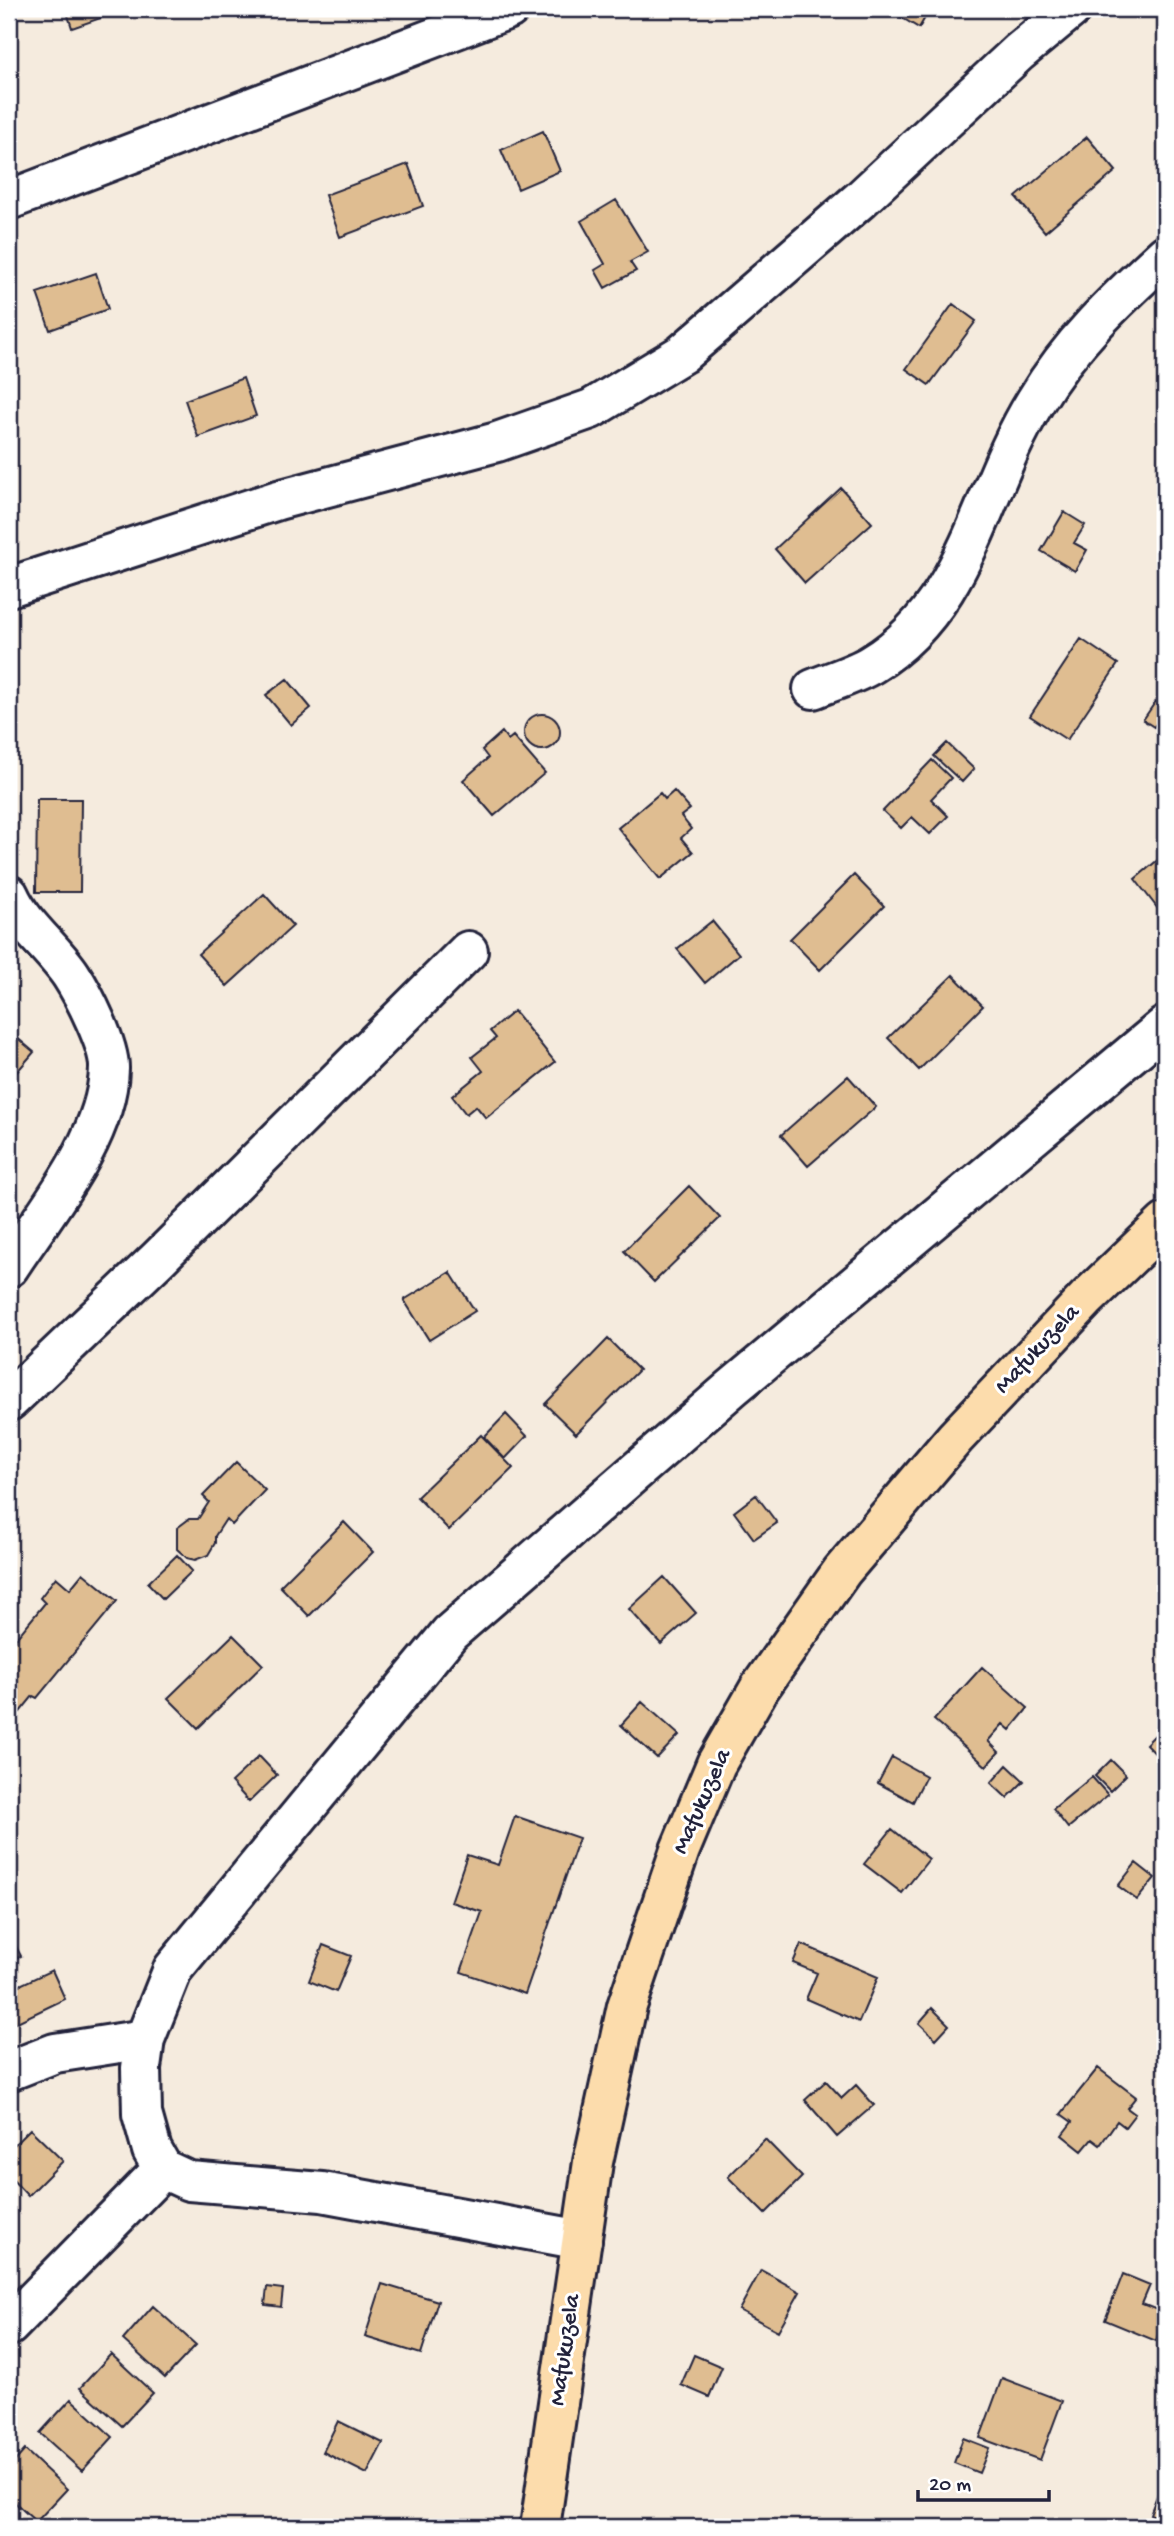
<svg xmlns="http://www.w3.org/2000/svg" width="1174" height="2536" font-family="'Gochi Hand',sans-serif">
<rect width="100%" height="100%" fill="#f5ebde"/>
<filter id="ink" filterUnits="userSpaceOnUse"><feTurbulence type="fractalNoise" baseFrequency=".0143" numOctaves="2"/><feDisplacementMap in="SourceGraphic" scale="14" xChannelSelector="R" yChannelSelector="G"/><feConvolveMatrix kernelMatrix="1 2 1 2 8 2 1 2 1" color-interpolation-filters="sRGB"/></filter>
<g filter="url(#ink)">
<path fill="#dfbd91" stroke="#22223b" stroke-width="2" d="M66,9H117L118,12L72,28Z
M903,9H930L919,28L899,16Z
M543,131L560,171L518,189L501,150Z
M1087,137L1116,171L1045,232L1016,197Z
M408,164L423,206L340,237L325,195Z
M616,200L648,252L630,262L636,271L605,288L595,270L605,264L581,221Z
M96,273L108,309L50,330L37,293Z
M953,304L976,321L929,385L906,369Z
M243,378L256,416L198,437L185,400Z
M841,488L872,523L805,583L775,549Z
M1064,512L1085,525L1074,543L1087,550L1075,571L1041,551Z
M1081,639L1118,664L1067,740L1030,716Z
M287,679L311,708L291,725L266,695Z
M1156,701L1165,710L1154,727L1143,720Z
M524 732a18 18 0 1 1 36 0a18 18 0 1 1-36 0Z
M502,732L508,740L513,736L545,773L494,816L463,780L488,758L482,750Z
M947,743L974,769L962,782L934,756Z
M932,760L951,778L931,799L948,816L930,834L912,817L901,828L883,811Z
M674,791L690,809L681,816L691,829L681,838L693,852L660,879L618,828L660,793L665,799Z
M37,799H81L80,892H36Z
M1165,854V918L1135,879Z
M854,875L884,906L820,970L790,939Z
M264,894L293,926L227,986L198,954Z
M712,921L739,954L705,983L677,949Z
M953,975L983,1006L919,1070L888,1038Z
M514,1011L555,1062L486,1118L476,1106L466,1114L452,1096L483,1071L472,1057L496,1038L490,1031Z
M9,1031L34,1052L9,1081Z
M848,1076L876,1107L808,1166L781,1135Z
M689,1186L720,1218L654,1282L624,1251Z
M450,1272L475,1311L429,1340L404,1300Z
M608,1339L639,1370L576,1434L545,1404Z
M506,1414L527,1436L505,1459L484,1437Z
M481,1435L513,1468L449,1530L417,1497Z
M236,1462L265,1490L232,1525L226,1519L215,1536V1543L208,1555L195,1560L187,1558L177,1549V1528L189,1519H198L209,1502L203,1496Z
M756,1495L777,1523L754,1539L734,1512Z
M344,1522L373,1552L309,1616L280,1586Z
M177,1555L192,1571L163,1599L148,1583Z
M83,1573L117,1601L37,1698L33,1696L20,1712L9,1703V1647L45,1603L40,1598L56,1577L70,1589Z
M664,1577L696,1613L661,1644L629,1609Z
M233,1635L263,1665L198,1728L168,1698Z
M982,1667L1028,1708L1010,1730L1003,1724L988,1741L999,1752L986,1766L934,1720Z
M642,1702L679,1735L657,1758L621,1725Z
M1165,1725V1764L1146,1744Z
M259,1756L277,1775L249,1802L231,1782Z
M892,1757L926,1776L913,1802L878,1783Z
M1111,1760L1126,1775L1110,1791L1095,1776Z
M1007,1765L1024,1781L1007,1798L991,1783Z
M1092,1777L1108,1795L1068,1828L1053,1809Z
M515,1816L579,1838L525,1994L461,1972L482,1912L451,1902L467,1855L498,1865Z
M892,1829L929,1859L902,1893L864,1864Z
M1136,1863L1155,1878L1137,1900L1118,1886Z
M11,1937L21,1956L9,1962V1938Z
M801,1944L878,1977L859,2022L806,1999L817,1973L793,1963Z
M323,1945L351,1956L336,1992L309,1981Z
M52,1970L65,1999L11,2025L9,1990Z
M932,2008L949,2025L936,2039L919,2023Z
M1098,2068L1136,2097L1127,2108L1135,2114L1125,2127L1117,2121L1100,2145L1092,2139L1082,2151L1062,2135L1072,2122L1061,2114Z
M826,2081L842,2098L856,2085L874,2105L837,2137L805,2100Z
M30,2129L63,2161L28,2196L9,2176V2150Z
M765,2139L802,2177L765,2214L728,2177Z
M761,2270L800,2292L778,2331L739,2310Z
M1123,2274L1150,2285L1142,2304L1165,2313L1156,2341L1105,2320Z
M382,2284L438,2301L421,2354L365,2337Z
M267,2287L283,2289L281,2307L265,2305Z
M153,2306L196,2345L165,2378L123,2340Z
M111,2354L153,2393L122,2426L80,2388Z
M694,2355L722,2367L709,2397L681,2385Z
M1002,2378L1062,2401L1040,2460L980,2438Z
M71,2399L113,2437L82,2471L40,2433Z
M338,2421L383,2443L367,2474L323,2452Z
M963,2438L989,2448L979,2473L954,2463Z
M25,2450L67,2489L36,2522L9,2497V2468Z
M1160,2488L1165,2490V2520L1150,2514Z"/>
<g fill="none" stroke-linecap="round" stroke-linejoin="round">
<defs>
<path id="minor" d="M9,200L509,9
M9,587L278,500L497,442L591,409L682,354L861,199L1019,52L1071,9
M813,689C832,681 854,675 872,664C968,606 980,491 1035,402C1070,343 1116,300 1165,255
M9,895C22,925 53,948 71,975C84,995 110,1046 109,1069C107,1138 46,1211 9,1267
M9,1401L158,1259L468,951
M9,2071L55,2053L145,2039
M582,2240L322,2192L189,2181L163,2169L152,2150L142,2114L141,2068L145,2039L173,1969L450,1633L733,1387L1165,1026
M9,2326L163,2169"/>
<path id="major" d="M540,2527L593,2162L627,2006L680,1850L716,1764L759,1689L842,1571L955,1438L1087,1298L1165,1223"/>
</defs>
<use href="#minor" stroke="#22223b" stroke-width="44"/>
<use href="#major" stroke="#22223b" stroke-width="44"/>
<use href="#minor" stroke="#fff" stroke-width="38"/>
<use href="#major" stroke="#fcdcac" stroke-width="38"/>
</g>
</g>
<g text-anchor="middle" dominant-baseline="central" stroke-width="6" stroke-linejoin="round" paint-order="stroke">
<g font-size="24" fill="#22223b" stroke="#fff">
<text transform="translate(1038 1350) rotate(-47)">Mafukuzela</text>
<text transform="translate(703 1802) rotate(-66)">Mafukuzela</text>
<text transform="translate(566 2350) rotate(-82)">Mafukuzela</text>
</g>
</g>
<rect width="1174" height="2536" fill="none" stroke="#fff" stroke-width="35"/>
<rect x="18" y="18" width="1139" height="2501" fill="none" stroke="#22223b" stroke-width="2.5" filter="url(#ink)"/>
<path d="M918 2490v10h131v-10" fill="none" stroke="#22223b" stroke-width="3.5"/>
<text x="929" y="2490" font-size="21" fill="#22223b" stroke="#ffffff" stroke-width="5" paint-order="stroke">20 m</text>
</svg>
